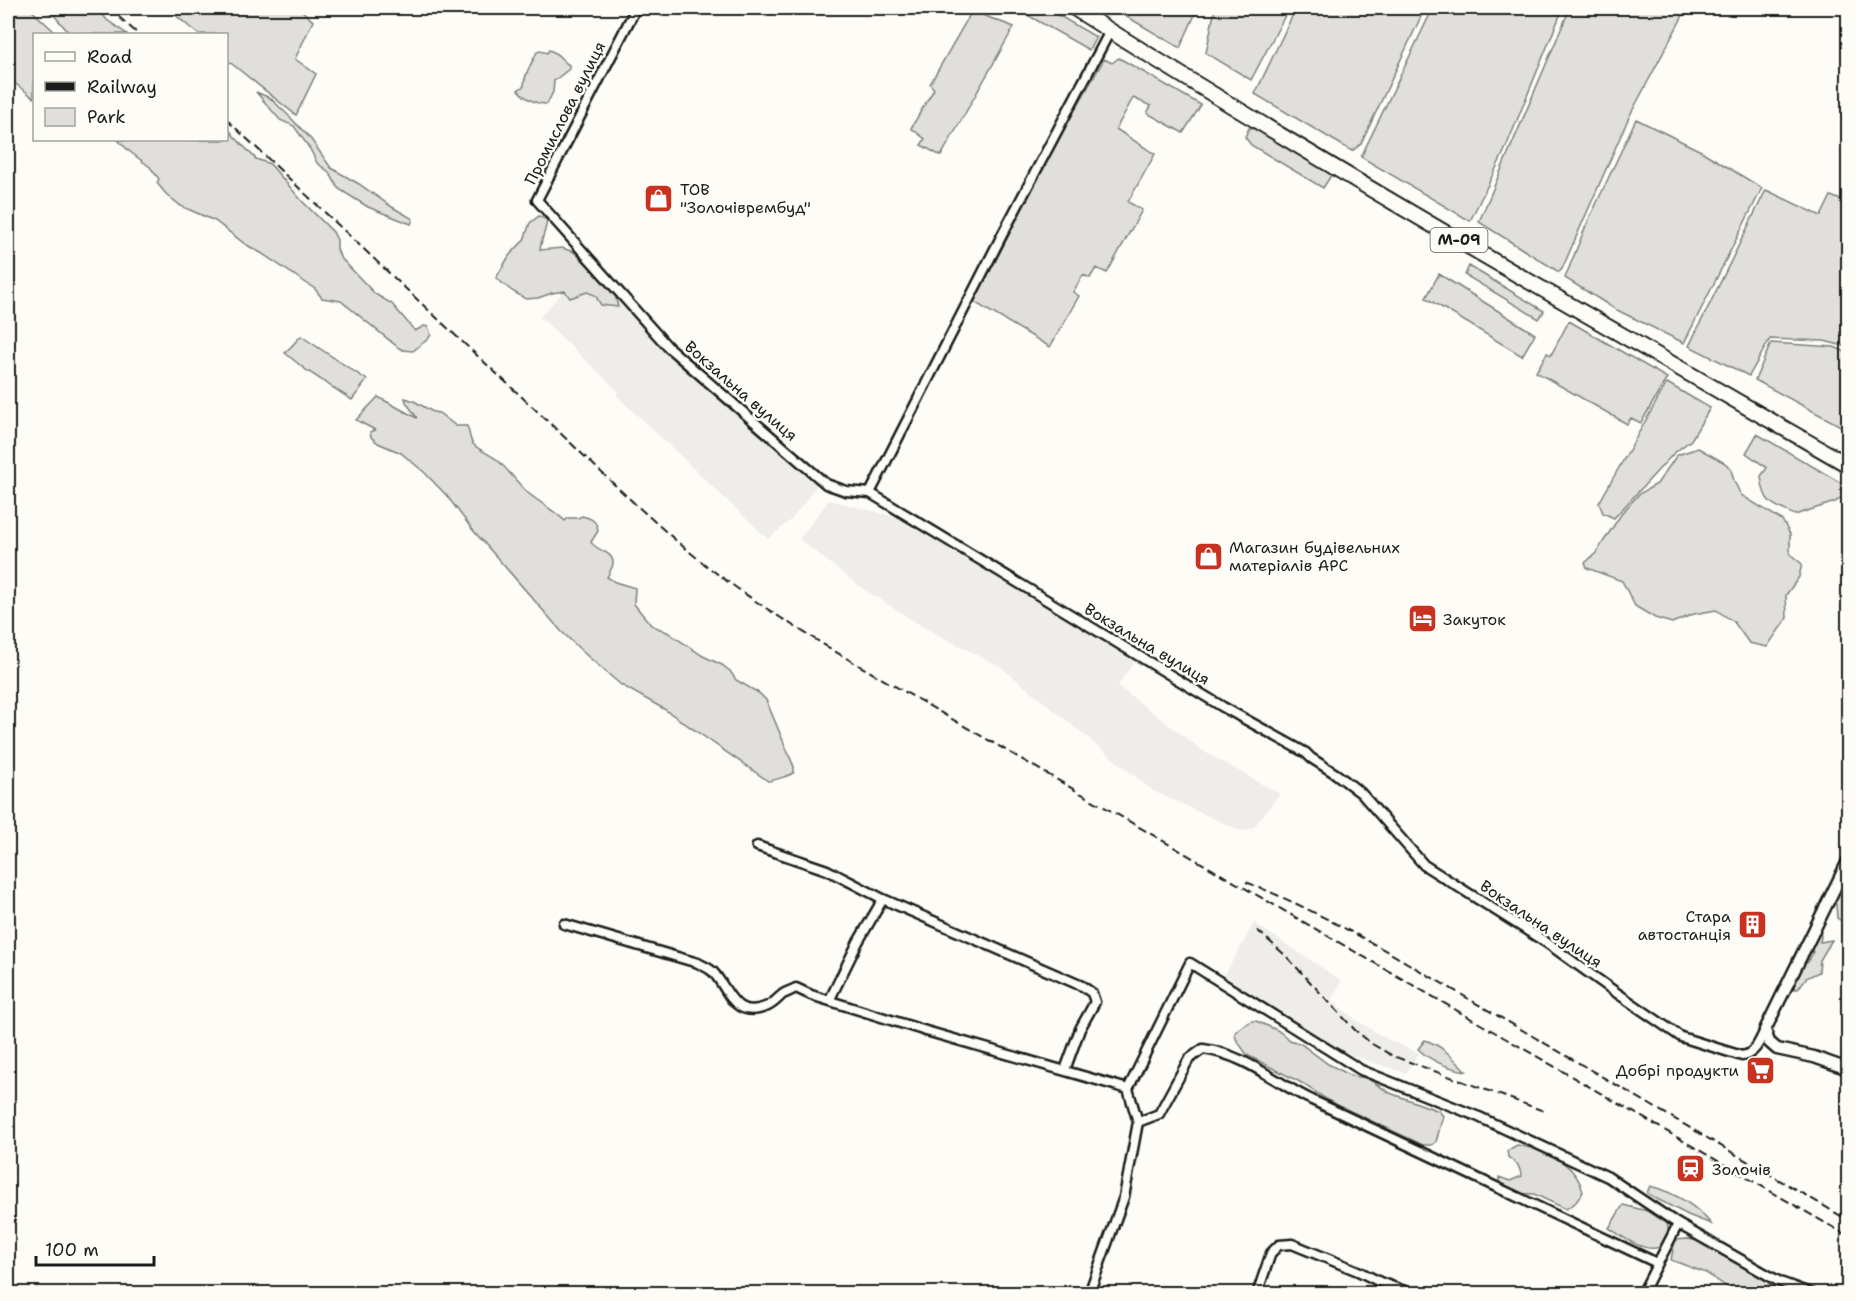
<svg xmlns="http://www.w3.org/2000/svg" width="1856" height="1301" font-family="'Shantell Sans',sans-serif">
<rect width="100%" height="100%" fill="#fdfcf7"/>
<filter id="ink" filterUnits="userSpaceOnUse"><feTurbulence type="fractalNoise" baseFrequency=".0167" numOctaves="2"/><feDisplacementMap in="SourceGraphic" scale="12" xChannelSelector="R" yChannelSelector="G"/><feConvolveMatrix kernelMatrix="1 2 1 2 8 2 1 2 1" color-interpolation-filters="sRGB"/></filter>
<g filter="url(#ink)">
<path fill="#eeede9" d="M584,269L817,485L791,520L768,539L616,395L619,392L540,317Z
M829,500L903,519L1067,617L1134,661L1118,686L1203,751L1280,794L1253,828L1241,831L1153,791L1001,667L925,628L863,589L799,539Z
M1254,923L1342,981L1331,1000L1356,1020L1390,1041L1419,1053L1406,1073L1356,1057L1329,1045L1290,1021L1291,1017L1253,996V994L1224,976Z"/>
<path fill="#e0dfdb" stroke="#7e7e7c" stroke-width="1.5" d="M8,8H29L57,34H34V98L8,78Z
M41,8H97L107,20L127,34H70L54,15Z
M167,8H299L313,21L295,59L316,74L296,115L227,60L226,34H198Z
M1015,8H1046L1096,37L1089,50Z
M1112,8H1198L1180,48Z
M1215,8H1289L1251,80L1206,53Z
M1296,8H1425L1361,144L1352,151L1255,94Z
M1433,8H1563L1504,152L1470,221L1361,157Z
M1570,8H1687L1629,117L1562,269L1559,272L1479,222Z
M972,11L1014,27L941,156L921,145L925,139L911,128L934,89L930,84Z
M549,50C559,53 561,60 569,65V69L554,81L553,92L547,104C536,104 526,99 518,90L524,86C524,74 532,63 537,52L540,51L547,53Z
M1119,58L1201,105L1183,133L1147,113L1151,106L1133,98L1116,129L1155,154L1128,202L1142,210L1107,273L1096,268L1090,278L1083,275L1073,292L1079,296L1050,347L974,302L1056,144L1104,59L1112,63Z
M256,92L270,98L287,114L310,138L331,168L359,184L392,207L413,219L411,224L368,207L339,189L329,172L317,163L310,149L294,126L280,120Z
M1636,119L1701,151L1762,188L1684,343L1615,309L1565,278L1585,228Z
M227,126L233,135L256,159L270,164L302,201L333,232L337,240V249L340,257L375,294L392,304L415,331L424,326L428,327L431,335L428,339L413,351L403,350L399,348L341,301L322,298L315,289L261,253L245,244L215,221L181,206L166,194L157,183L159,179L150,167L129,151L118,140H226Z
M1249,128L1258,130L1332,174L1323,188L1251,145L1245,137Z
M1766,190L1821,216L1831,196L1848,203V347L1824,341L1770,339L1749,376L1689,346Z
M539,216L547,220C546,231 541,239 540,250L562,248L574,252L602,278L615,294L618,307L601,305L595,295L587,292L570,298L565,291L552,293L538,298L526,299L512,291L496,278L509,256L524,240L530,223Z
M1469,266L1544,311L1539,319L1465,275Z
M1439,274L1535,334L1522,356L1426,298Z
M1569,321L1667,378L1641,423L1631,418L1627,424L1536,372L1547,353L1551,355Z
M301,336L367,380L352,400L306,370L285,353Z
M1771,343L1834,347L1848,353V430L1755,380Z
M1667,383L1710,408L1691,440L1674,453L1614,518L1603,513L1599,503Z
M378,397L417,418L406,402L405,398L414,401L433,412L439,413L456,426H467C470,432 469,439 473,444C479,450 489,454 496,459C508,469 517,483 528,493C540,503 554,510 565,521L568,518H578L582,516C591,518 597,521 598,531L591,542C596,551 613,551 613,563C613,567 609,573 607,577L615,582L635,588L634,604L651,625L667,632L703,656L722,665L730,671L736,680L759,693L766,700L794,767V772C792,775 772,781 768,781L664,709L621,685L584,653L561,631L472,529L447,496L424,472L401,453L378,443L371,437L370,432L375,430L356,420Z
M1757,434L1848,487V494L1835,502L1795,515C1771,504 1764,504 1761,476L1767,468L1746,453Z
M1698,448L1725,463L1731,469L1734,481L1741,495L1782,520L1790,534V554L1802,564L1799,577L1786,595L1787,618L1767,647L1749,643L1734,622L1716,610L1694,614L1672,623L1655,618L1635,606L1622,581L1587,568L1585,563L1596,553L1622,513L1639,494L1657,484L1677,455Z
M1844,891L1848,894V920H1840L1837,918L1836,905L1832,898L1836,894Z
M1820,927L1821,937L1820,942L1832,940L1820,960L1819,972L1806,978L1798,989H1795L1792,981L1802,964L1807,963L1813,952L1809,948Z
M1251,1021H1256L1277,1030L1290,1040L1301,1044L1328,1064L1342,1071L1351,1076L1367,1078L1390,1093L1439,1111L1443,1116L1436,1142L1432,1145H1423L1329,1101L1300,1082L1247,1055L1236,1039L1235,1033L1238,1029Z
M1425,1040C1443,1046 1452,1057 1466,1071C1448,1068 1432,1062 1418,1049Z
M1517,1145C1544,1150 1576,1162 1583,1192L1576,1202L1566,1209L1534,1194L1510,1193L1499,1189V1177L1510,1181L1522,1176L1518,1165L1508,1157L1507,1151Z
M1650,1186C1673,1192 1696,1205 1711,1224L1688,1215L1657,1199L1647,1193Z
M1623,1205L1647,1211L1667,1224L1670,1236C1668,1239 1667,1242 1664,1244C1650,1257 1622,1237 1609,1228Z
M1687,1239L1699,1241L1710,1246L1731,1260L1765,1277L1771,1288L1770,1293H1736L1706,1273L1671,1260L1675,1240Z"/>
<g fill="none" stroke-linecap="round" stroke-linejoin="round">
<defs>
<path id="minor" d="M636,8L537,200L668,347L826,484L846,491L870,493L1223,707L1306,753L1311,758L1336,774L1361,793L1424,865L1547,943L1614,991L1681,1037L1742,1056C1756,1053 1759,1042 1765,1030
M870,493L1001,237L1110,31
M757,846L827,870L883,899L1082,986L1092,993L1095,1002L1080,1029L1065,1070
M564,924L698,963C703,966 710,968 714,973C730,992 734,1020 768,1006C774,1003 778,998 783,994C787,992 792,990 796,988L811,995L926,1031L1128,1089
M830,999L858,942L883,899
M1657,1263C1543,1209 1428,1155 1314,1101C1277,1084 1245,1054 1203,1049L1189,1059L1159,1114L1138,1122L1128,1089L1190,963L1361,1070L1479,1117L1608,1177L1678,1224L1780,1282L1813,1294
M1088,1294L1091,1288L1124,1197L1138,1122
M1257,1294L1271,1253L1279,1245L1292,1244L1358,1271L1382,1283L1413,1294
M1642,1294L1678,1224"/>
<path id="tertiary" d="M1848,861L1765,1030L1769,1042L1777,1049L1814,1057L1848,1069"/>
<path id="trunk" d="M1074,8C1327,168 1589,316 1848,465"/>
</defs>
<use href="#minor" stroke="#1c1c1c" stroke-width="13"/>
<use href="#tertiary" stroke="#1c1c1c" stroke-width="15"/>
<use href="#trunk" stroke="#1c1c1c" stroke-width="18"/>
<use href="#minor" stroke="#fdfcf7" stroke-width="8"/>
<use href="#tertiary" stroke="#fdfcf7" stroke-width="10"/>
<use href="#trunk" stroke="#fdfcf7" stroke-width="14"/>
<path stroke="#1c1c1c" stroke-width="2" stroke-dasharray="9 4.5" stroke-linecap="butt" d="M109,8L138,34
M226,119C325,212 423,306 523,398C577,448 629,501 686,549C736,591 791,625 846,658L1848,1236
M1246,882C1297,902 1343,927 1390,953L1848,1220
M1257,930L1286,956L1355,1030L1372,1044L1393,1056L1544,1111"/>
</g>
</g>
<defs>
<symbol id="shop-square" viewBox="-11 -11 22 22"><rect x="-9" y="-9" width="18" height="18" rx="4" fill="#c8321e" stroke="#fdfcf7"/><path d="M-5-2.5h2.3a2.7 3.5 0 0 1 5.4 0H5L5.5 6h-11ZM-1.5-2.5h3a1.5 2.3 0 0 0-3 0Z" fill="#fff"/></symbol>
<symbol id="hotel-square" viewBox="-11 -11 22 22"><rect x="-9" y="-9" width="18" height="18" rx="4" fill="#c8321e" stroke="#fdfcf7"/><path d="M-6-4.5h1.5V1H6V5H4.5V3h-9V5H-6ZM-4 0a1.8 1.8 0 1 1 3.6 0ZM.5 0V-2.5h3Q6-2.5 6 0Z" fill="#fff"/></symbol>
<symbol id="building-square" viewBox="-11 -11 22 22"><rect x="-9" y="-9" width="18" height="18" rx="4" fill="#c8321e" stroke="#fdfcf7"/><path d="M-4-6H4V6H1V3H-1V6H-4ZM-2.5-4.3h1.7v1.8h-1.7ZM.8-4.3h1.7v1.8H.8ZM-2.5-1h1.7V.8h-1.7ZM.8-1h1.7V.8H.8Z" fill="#fff"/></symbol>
<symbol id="supermarket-square" viewBox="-11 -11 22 22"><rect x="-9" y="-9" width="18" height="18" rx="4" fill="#c8321e" stroke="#fdfcf7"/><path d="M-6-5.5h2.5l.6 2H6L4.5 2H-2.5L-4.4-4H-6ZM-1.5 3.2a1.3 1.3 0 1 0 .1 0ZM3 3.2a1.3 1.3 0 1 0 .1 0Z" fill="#fff"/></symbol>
<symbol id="station-square" viewBox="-11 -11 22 22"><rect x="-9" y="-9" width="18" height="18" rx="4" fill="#c8321e" stroke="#fdfcf7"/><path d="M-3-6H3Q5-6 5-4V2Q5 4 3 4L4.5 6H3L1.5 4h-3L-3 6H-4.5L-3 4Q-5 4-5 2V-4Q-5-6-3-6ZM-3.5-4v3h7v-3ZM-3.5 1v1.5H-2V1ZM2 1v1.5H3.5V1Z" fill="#fff"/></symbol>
</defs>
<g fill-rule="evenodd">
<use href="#shop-square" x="642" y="182" width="33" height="33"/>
<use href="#shop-square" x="1192" y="540" width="33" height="33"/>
<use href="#hotel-square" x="1406" y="602" width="33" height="33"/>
<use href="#building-square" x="1736" y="908" width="33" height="33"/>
<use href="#supermarket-square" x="1744" y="1054" width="33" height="33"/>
<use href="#station-square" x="1674" y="1152" width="33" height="33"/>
</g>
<g text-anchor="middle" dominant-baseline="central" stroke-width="5" stroke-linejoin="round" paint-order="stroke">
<rect fill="#fdfcf7" stroke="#605f5e" stroke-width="1.5" x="1430.5" y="228" width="57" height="24" rx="4.5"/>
<g font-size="15" font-weight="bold" fill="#1c1c1c">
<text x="1459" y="240">М-09</text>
</g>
<g font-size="16" fill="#1c1c1c" stroke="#fdfcf7">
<text transform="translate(565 113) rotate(-63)">Промислова вулиця</text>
<text transform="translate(741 391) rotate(41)">Вокзальна вулиця</text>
<text transform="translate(1147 644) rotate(31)">Вокзальна вулиця</text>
<text transform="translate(1541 924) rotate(34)">Вокзальна вулиця</text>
</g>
<g font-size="16" fill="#1c1c1c" stroke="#fdfcf7" text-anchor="start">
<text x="680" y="189">ТОВ<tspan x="680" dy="18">"Золочіврембуд"</tspan></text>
<text x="1229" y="547">Магазин будівельних<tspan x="1229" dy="18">матеріалів APC</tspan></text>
<text x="1443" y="619">Закуток</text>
<text x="1731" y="916" text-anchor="end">Стара<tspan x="1731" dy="18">автостанція</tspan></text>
<text x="1739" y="1070" text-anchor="end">Добрі продукти</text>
<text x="1712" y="1169">Золочів</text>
</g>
</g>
<rect width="1856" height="1301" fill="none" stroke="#fdfcf7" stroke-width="30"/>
<rect x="15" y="15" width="1826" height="1271" fill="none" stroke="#1c1c1c" stroke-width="2" filter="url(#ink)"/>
<rect x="33" y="33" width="195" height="108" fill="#fdfcf7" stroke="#a3a29f" stroke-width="1.5"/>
<rect x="45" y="52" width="30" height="9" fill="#fdfcf7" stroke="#a3a29f" stroke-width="1.5"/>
<text x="87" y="63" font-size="18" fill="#1c1c1c">Road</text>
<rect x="45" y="82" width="30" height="9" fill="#1c1c1c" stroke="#a3a29f" stroke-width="1.5"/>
<text x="87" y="93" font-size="18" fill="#1c1c1c">Railway</text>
<rect x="45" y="108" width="30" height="18" fill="#e0dfdb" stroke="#a3a29f" stroke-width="1.5"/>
<text x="87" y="123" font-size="18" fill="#1c1c1c">Park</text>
<path d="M36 1256v9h118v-9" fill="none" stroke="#1c1c1c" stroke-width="3"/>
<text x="45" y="1256" font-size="18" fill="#1c1c1c" stroke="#fdfcf7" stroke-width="4.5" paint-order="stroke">100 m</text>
</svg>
